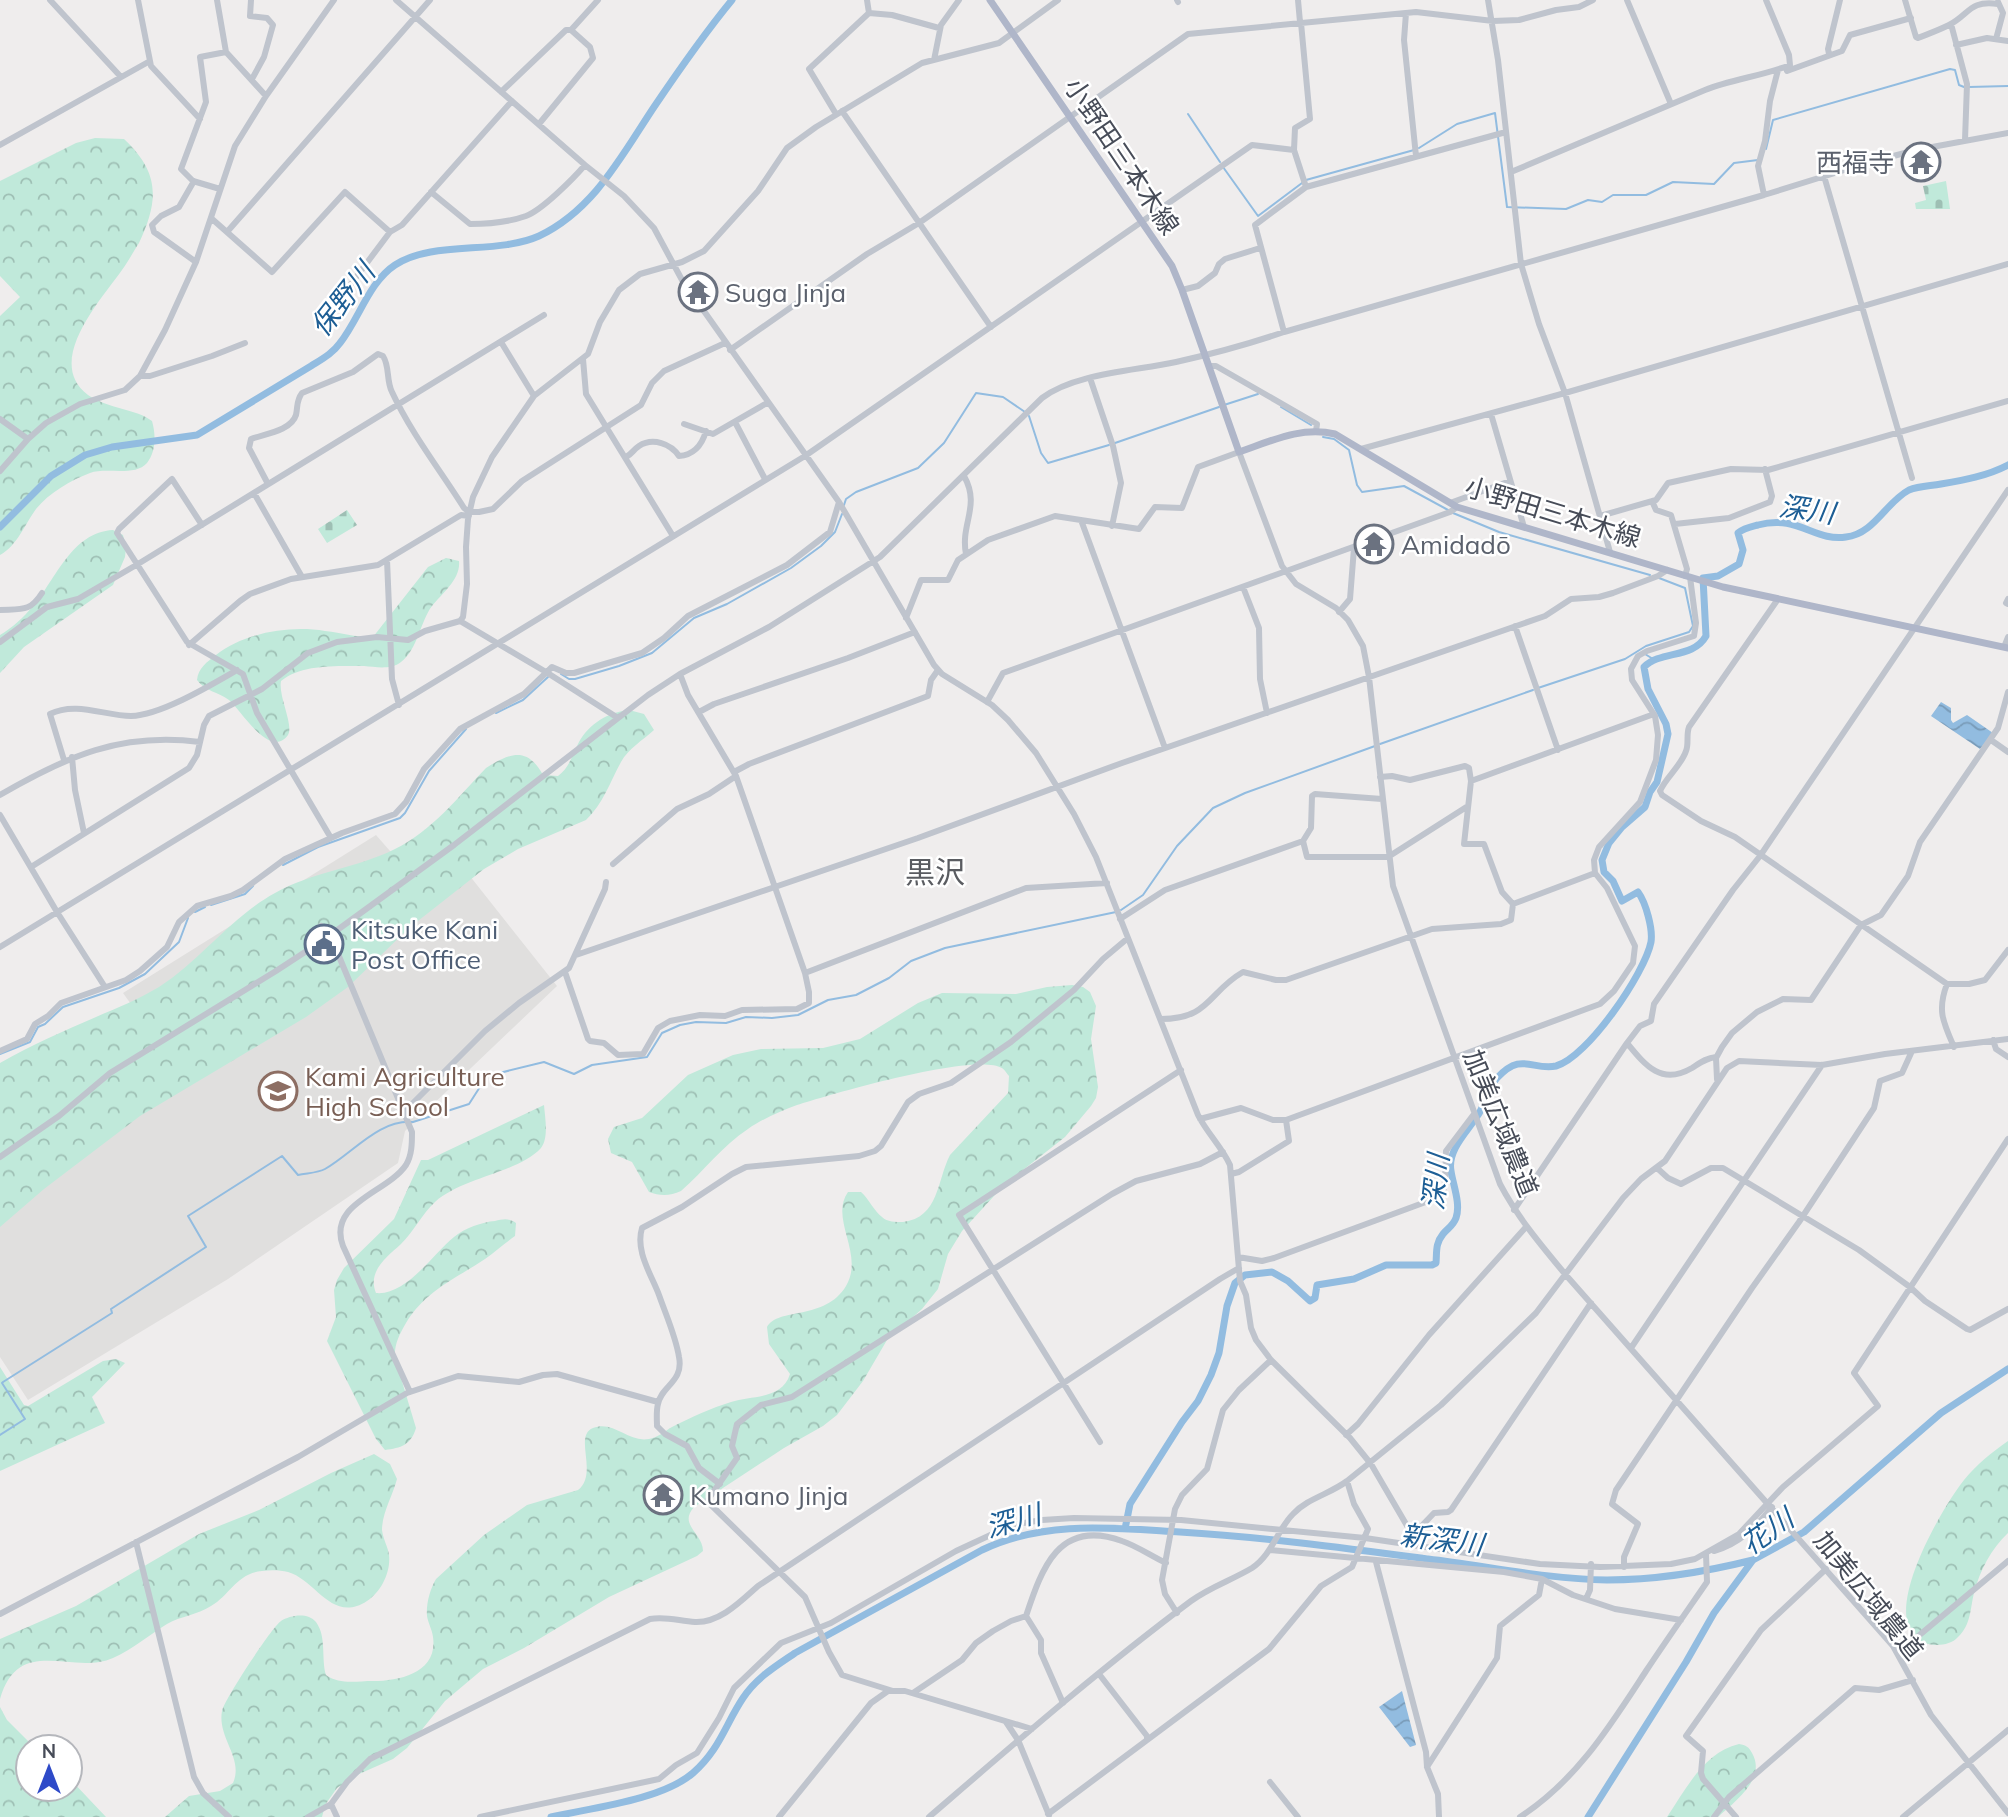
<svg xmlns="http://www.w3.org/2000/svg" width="2008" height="1817" font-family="Mulish,'Noto Sans JP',sans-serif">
<defs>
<pattern id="forest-crowns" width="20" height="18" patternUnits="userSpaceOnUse" patternTransform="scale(1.75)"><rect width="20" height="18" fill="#c0e9da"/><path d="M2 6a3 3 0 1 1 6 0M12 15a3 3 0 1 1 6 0" fill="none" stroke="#9ebfb4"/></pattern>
<pattern id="cemetery-stones" width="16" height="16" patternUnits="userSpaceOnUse" patternTransform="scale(1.75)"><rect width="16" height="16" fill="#c0e9da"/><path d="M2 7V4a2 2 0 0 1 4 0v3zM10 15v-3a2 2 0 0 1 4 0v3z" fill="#9ebfb4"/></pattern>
<pattern id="water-waves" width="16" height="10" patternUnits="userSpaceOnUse" patternTransform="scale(1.75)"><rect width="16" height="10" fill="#92bce0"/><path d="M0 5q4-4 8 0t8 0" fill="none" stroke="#799bb8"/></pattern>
</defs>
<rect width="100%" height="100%" fill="#efeded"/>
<path fill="#e0dfde" d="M376,835L397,859L439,837L557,986L405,1131L398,1163L228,1279L28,1400L0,1357V1167L165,1051L123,993Z"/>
<path fill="url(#forest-crowns)" d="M95,138L124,139C160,173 159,200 139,243C133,252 128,262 122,270C100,301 44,362 88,395C108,409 137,409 152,421C156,435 156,451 147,463C135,477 106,467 90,473C71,480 49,493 36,509C25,524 17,546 0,555V316L20,297L0,276V181L76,143Z
M113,530L123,535L126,548L125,557L113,585L24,647L0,673V635C12,628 24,617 33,606C56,579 72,532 113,530Z
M446,558L459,561C461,579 442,593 432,606C420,622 418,649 401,662C391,670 376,667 364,666C337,666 301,664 281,681C278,696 294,725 288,735C270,760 241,710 229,700C218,692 205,691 197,680C198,668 207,662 216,655C244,633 289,625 325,631C343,633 353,637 373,637L428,567Z
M629,710L644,714L654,730C643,740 628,749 621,762C610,782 603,804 586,820L518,849L484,869L409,928L348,987L306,1017L140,1116L44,1189L0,1227V1063C31,1045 64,1031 96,1017C117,1008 139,999 159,987C201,960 231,917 275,893C312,872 357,868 395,849C432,831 458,797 486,768C510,753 527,746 543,775L558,776C570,767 572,755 579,742C589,724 608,712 629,710Z
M1072,985L1083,987L1090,992L1096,1006L1091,1039L1098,1087L1096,1098L1091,1106L1065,1137L1004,1185L962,1231L948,1254L938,1289L922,1309L887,1340L863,1381L837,1415L823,1426L784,1448L694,1507C678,1525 703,1533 703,1551L697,1556L609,1597L524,1648L483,1669L445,1701L407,1748L393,1759L359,1774L337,1788L325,1805L322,1817H165L189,1796L220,1791L233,1783C244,1758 217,1738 222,1711C224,1700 272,1627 281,1621C290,1615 308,1612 316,1622C327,1637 321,1659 326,1675C340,1685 356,1681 373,1681C401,1681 438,1672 433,1637C432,1629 428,1623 427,1616C426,1604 430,1589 436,1579L484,1535L527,1505L578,1490C599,1473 573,1436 593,1428C614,1420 628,1443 649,1439C657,1438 665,1431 672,1427C692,1417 711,1408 731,1402C752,1395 782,1400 790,1374L769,1344L767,1327C778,1307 825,1321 846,1286C865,1254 829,1219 848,1192H861C869,1199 874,1211 882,1217C887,1222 896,1222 903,1222C939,1218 937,1180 950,1155L1008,1093L1009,1076C1007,1074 1005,1070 1002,1068C975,1052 831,1094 797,1105C781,1111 762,1119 748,1129C723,1145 704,1171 681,1191C670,1196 660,1196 649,1192L632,1162L611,1153L608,1139L614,1127L642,1118L688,1075L733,1055L761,1049L823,1048L860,1039L918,1003L942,993L1016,994L1047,987Z
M544,1105C545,1117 549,1138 541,1148C518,1173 463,1177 435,1202C422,1214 414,1231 401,1244C387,1257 367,1271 376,1293C406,1296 434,1253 454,1237C465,1228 482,1222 495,1221C503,1219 509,1218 516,1223L515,1236C505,1243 495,1252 485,1259C455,1279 425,1291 406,1323C399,1335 394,1345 395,1358L416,1428C411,1445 401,1448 385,1450L376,1439L327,1341L336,1317L334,1290L337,1280L344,1268L394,1219L421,1160H428Z
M116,1359L125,1363L92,1397L105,1423L0,1471V1367L24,1405L28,1406L103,1361Z
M2008,1441V1533C1991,1549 1980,1570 1974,1593C1970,1609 1971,1625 1958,1637C1951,1645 1938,1646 1928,1644C1870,1628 1943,1506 1964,1480C1976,1465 1992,1452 2008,1441Z
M374,1454L390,1464L397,1479C393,1495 382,1513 382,1530C383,1539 388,1547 389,1555C391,1572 381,1592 367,1601C332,1624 316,1580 288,1572C280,1570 270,1570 262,1571C237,1573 230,1595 211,1606C197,1615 181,1616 167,1624C149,1635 133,1649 113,1658C72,1676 19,1634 0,1699V1639L76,1606L199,1534L259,1510L331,1473Z
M0,1707L7,1720L34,1747H28V1789H70V1779L106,1817H0Z
M1739,1744C1746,1745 1749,1747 1752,1753C1767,1779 1734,1802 1718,1817H1667C1686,1789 1704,1752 1739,1744Z"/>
<path fill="url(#cemetery-stones)" d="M1946,181L1950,209H1916L1915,203L1926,200L1923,186Z
M347,510L357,525L327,543L318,529Z"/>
<path fill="url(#water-waves)" d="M1941,702L1951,708V720L1953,723L1967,715L1993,733L1980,749L1931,716Z
M1402,1691L1416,1745L1410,1747L1379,1707Z"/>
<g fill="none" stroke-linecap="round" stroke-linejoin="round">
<path stroke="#92bce0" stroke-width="2" d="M1969,87L2008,86
M1188,114L1220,162
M1419,148L1457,124L1495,113L1507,207L1566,209L1588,200L1602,202L1613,195H1646L1673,182L1714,184L1734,163L1758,160
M1766,149L1773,120L1950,69L1955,70L1959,85L1964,87
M1223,167L1258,216L1306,180L1414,150
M1224,405L1258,394
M1281,407L1311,425
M1029,416L1041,453L1048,463L1109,445
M1323,437L1334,439L1349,450L1357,485L1362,492L1404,486L1448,510
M1115,443L1219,407
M844,505L846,499L856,492L918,468L944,443L976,393L1003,397L1025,412
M1453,513L1499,532L1650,575
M1645,654L1653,659
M561,674L569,679H575L619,666L652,653L694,618L727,604L791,568L821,546L835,532L842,514
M1538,688L1625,659L1646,646L1689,632L1693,626L1685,588L1659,578
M496,713L523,700L548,677
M1380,744L1533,690
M283,865L318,847L400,818L405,813L429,771L466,729
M211,905L245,894L253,886
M1121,910L1143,895L1177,846L1213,808L1245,793L1375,746
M195,912L205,907
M0,1054L30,1042L38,1027L45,1024L63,1007L119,988L145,974L179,942L188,918
M0,1435L25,1419L2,1383L3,1382L112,1313L111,1309L206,1247L188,1216L282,1156L298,1175C307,1173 318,1173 325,1169C353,1153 379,1119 413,1122L469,1104L487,1076L544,1062L574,1074L592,1065L647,1057L662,1033L680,1025L696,1022L726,1023L746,1017L772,1018L798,1015L828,1000L856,995L889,978L911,961L945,948L1116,912"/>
<path stroke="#92bce0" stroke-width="7" d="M0,527L51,476L85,455L112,447L197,435L311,366C322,359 333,353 340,343C359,319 369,282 395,265C433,240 497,255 539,236C594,210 622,155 654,107C679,70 704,34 732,0
M1125,1529L1130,1504L1182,1422L1198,1401L1211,1375L1219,1353L1227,1306L1235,1283L1245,1275L1272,1272L1288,1281L1310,1301L1315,1298L1317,1285L1354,1279L1386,1265H1432L1436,1263C1437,1252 1435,1244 1443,1234C1448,1228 1453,1226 1456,1218C1461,1204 1453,1185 1451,1171C1447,1150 1468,1131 1478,1115C1486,1103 1487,1089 1497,1078C1522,1051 1532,1071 1556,1066C1587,1058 1645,973 1651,942C1653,929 1646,903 1638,892L1622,901L1613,881L1604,872L1602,860L1609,843L1622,827L1645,807L1650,792L1657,782L1668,734L1666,724L1648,689L1644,667C1661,650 1693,659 1706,636L1703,578L1718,576L1739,564L1743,550L1738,533C1744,528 1750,527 1758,525C1798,514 1815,542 1846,537C1874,534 1886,502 1909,490C1919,486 1930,486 1941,484C1964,480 1987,476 2008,465
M551,1817C591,1808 662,1800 693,1773C720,1749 725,1725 743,1698C756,1678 776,1666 795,1653L982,1550C1045,1520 1112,1528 1180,1532C1263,1537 1345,1548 1428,1559C1487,1566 1547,1579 1607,1580C1657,1580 1705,1572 1753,1560
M1588,1817L1686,1662L1714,1613L1753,1560L1804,1532L1941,1413L2008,1369"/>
<path stroke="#bfc4cd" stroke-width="6" d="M50,0L121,77
M138,0L151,66L200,119
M217,0L226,52L266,96
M251,0L250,16L267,18L273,25L264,57L252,79
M396,0L585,165L624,196L654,228L682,280L839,502L934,665L942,674L992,705L1008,720L1036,753L1074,814L1096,857L1198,1115C1207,1133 1222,1147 1230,1165L1240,1281L1246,1295L1251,1328L1256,1340L1271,1360L1350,1438L1371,1464L1420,1548
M867,0L869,13
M1177,0L1178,2
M1298,0L1300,22
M1488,0L1498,60L1521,264L1539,324L1565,393L1610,552
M1627,0L1671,104
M1905,0L1916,37L1918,38C1928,34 1939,30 1949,25C1970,14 1969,0 1998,4
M1406,13L1404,40L1416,156
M1301,23L1310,119L1295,128L1294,150L1306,187
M1951,24L1967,84L1965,140
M1996,39L2003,13L1998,2
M1956,45L1987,38L2008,41
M1829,54L1828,49L1840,0
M934,60L941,25L959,0
M1787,71L1842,51L1850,35L1911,18
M501,92L566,30H571L598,0
M842,111L991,327
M836,114L809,69L869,13L892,15L939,28
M539,124L593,58L590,47L571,30
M0,145L150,61
M1511,172L1705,90C1732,79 1763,76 1790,65L1789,55L1766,0
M1824,176L1912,478
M194,181L179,207L161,216L152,225L154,232L196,262
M220,189L193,181L181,169L206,102L200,57L226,52
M431,192L470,224C488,224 509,222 526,216C542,210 573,179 585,165
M1764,195L1758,166L1765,141L1770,101L1778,70
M211,218L272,272L345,192L390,232
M227,232L430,0
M1182,290L1198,286L1215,273L1219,264L1225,259L1260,248
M330,312L390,232L402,225L512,101
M1284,332L1255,225L1306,187L1506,132
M501,342L534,396
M730,350L867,254L919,223L1188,34L1416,12L1493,21L1519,20L1556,10L1579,7L1593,0
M583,359L586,394L673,536
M1209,366H1216L1317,424L1316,431
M140,376H150L212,356L245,343
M1090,378L1113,446L1121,483L1112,526
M1491,414L1524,527
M0,419L28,439
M735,422L765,479
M684,424L713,434L767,403
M1361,449L1565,393L2008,264
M626,457C632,454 633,450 639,446C653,437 671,444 679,456C694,455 702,445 706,431
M0,471L28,439L46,423L80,404L125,390L140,376L165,330L196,262L235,146L266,96L334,0
M964,476C981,506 960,524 966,554
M268,484L249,448L251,439C264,434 291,431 296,415C298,406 296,401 302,393L353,372L378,354L383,356C390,367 386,380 392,392C411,433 440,470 464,508L469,512H479L493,509L522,481L641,405L652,383L664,371L725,343
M254,493L302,577
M1652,501L1656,510L1671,515L1687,569L1685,576
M1450,503L1510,481
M1600,516L1656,500L1668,483L1731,469L1768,470L2008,401
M1081,520L1165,748
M1675,524L1729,518L1770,502L1772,496L1765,469
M202,525L172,479L119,529L117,533L187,642L243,674L257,713L331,838
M387,560L392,679L399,705
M1243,587L1259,628L1260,679L1267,713
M1778,599L1689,727C1686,735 1689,744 1686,751C1681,766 1666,777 1660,791L1662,795L1701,821L1735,837L1947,984H1969L1985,980L2008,950
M2008,599L2006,603L2008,604
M0,610C22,609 30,612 42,593
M1339,612L1350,599L1354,548
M906,618L921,580H948L958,560L988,540L1055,516L1139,529L1155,507L1182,508L1198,467L1239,452L1282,566L1296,584L1336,608L1348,620L1363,646L1369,677L1393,886L1500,1184C1518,1218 1541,1245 1565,1274L1893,1646L1931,1715L2008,1813
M460,621L463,617L467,584L466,547L468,519L473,497L492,457L534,396L588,354L600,322L619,290L640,274L682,262L704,251L758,191L787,148L816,127L922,63L999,43L1058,0
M1515,626L1558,750
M0,642L47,607L78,599L138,564L544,315
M189,645L240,601L250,594L291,579L378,565L461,515L469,516
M2004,647L2008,637
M987,702L1003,673L1450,512L1457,507
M699,712L714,704L848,658L915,632
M1991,740L2008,752
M72,757L75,790L84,833
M64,760L50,714C76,701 105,716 131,716C161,715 211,685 237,670
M734,772L749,764L928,696L931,680L938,670
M1471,781L1654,714
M0,795C67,756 121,732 200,742
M0,815L57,912L105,987
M1303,841L1307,857H1388L1468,806
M613,864L677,809L709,794L736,776
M31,867L189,768L197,755L204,725L209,716L262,689L308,653L337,642L377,637L408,640L425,631L460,621L546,672L618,718
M1513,904L1595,873
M1120,919L1165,890L1303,841L1311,828L1312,796L1315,794L1382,799
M321,926L331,937L412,1132C412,1143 412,1155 406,1165C387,1193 327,1203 343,1246L410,1392
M0,947L805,456L1252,145L1294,150
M576,955L918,838L1122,763L1545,616L1571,599L1599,597L1613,593L1658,576L1667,570
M565,972L588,1039L590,1041L604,1043L618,1055L643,1054L658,1028L670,1021L700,1015L725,1016L742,1010L797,1009L809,1003V992L805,973L736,776L688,695L680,674
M805,973L1026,888L1107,883
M1947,984C1937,1010 1943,1022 1954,1047
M1161,1019C1210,1019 1208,992 1243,972L1276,980H1286L1432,929L1501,924L1511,920L1513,904L1502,892L1484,844H1464L1471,781L1469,768L1465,766L1410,780L1392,776L1380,777
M1993,1040L1996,1049L2008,1057
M1627,1043C1645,1065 1661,1086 1692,1068C1700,1063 1706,1058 1716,1057
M0,1051L27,1039L35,1024L48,1016L61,1003L126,980L140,971L167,947L179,922L197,906L231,896L243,890L285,859L342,833L395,814L406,802L424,769L460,729L524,694L552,667L566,673H574L642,653L664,638L688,616L787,565L830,532L839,502
M1717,1079L1716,1058L1722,1047L1732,1033L1757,1012L1783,999L1811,1000L1861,925L1881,915L1908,876L1920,842L1998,728L2008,692
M404,1112L485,1031L519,1003L569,968L605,889L606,882
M1200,1119L1241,1108L1273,1120H1286L1589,1008L1600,1004L1614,991L1633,963L1635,946L1607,888L1595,873L1594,860L1599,847L1640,802L1656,760L1658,735L1655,716L1632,680L1631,669L1638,656L1647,651L1694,636L1696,623L1690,577
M0,1157L59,1116L110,1073L276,971L325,939L454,845L648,695L680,674L769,627L880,557L1042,398C1075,373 1135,371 1176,362C1212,354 1249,344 1284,332L1764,195L1867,163L1916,150L2008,133
M1657,1168L1668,1178L1681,1184L1711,1168H1723L1859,1250L1910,1287L1925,1301L1967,1329L1970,1330L2008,1309
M1231,1174L1239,1172L1289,1141L1286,1120
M1514,1210L1627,1043L1640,1026L1651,1021L1654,1004L1733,890L1760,856L2008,490
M1238,1257L1262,1261L1274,1258L1442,1196L1445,1184L1446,1151L1474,1114
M1631,1348L1822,1065
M1346,1435L1358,1424L1429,1335L1526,1227
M1100,1442L959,1215L1181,1070
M720,1484L699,1468L687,1446L665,1434L657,1426C657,1420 656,1411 658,1404C661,1386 684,1382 679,1357C676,1337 666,1315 659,1295C651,1274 635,1251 642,1228L682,1207L732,1174L746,1167L859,1156L875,1151L881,1146L908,1102L919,1094L951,1083L1011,1042L1074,990L1103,959L1128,938
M1413,1535L1434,1513L1448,1512L1451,1510L1591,1303
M136,1542L194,1777L203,1793L229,1817
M1270,1550L1504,1572L1542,1579L1573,1595L1615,1609L1681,1620
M1714,1551C1739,1544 1756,1527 1772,1507
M1376,1562L1426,1752L1427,1767L1438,1794L1439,1817
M1624,1567V1557L1638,1524L1612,1504L1616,1490L1752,1288L1799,1222L1874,1108L1880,1081L1902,1073L1912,1051
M1586,1599L1590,1590L1591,1564
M1177,1613L1165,1594L1162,1580L1175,1509L1182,1495L1207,1469L1223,1410L1239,1390L1271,1360
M0,1614L298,1457L407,1393L458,1376L519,1382L543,1375L557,1374L658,1402
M1026,1616C1042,1568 1059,1518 1122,1541C1137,1546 1151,1556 1166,1563
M1026,1616L1041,1640V1653L1063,1703
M1898,1653L2008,1561
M1099,1674L1147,1736V1740
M893,1691L842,1675L829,1652L805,1597L707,1501L737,1458L732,1446L737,1424L761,1405L792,1397L1112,1194L1136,1181L1200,1164L1223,1152
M913,1693L962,1660L976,1643L993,1631L1011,1621L1026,1616
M1006,1722L1018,1740L1049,1815
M1427,1767L1497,1658L1500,1626L1539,1595L1542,1579
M1270,1782L1298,1817
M331,1804L337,1817
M1048,1814L1269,1649L1321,1586L1352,1567L1368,1529L1354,1504L1347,1481
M308,1817L331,1804L347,1782L370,1759L650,1619C666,1616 679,1621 695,1622C720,1623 741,1601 758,1586L1220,1279L1239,1268
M480,1817L659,1779L676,1765L697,1753L719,1718L734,1688L781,1643L831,1623L956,1551L1012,1525L1042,1520L1074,1518L1181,1520L1365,1538L1540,1564L1600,1567L1671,1564L1695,1559L1739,1534L1783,1487L1878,1406L1854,1373L2008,1139
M779,1817L871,1703L888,1691H905L1032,1729
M929,1817C1015,1743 1100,1669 1191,1601C1210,1587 1232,1580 1252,1568C1272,1555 1277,1530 1293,1514C1308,1498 1330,1494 1347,1481L1441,1405L1536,1313L1623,1198L1641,1179L1665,1161L1727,1068L1739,1061L1822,1065L1885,1054L2008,1039
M1520,1817C1577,1780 1610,1726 1646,1671C1666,1641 1687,1611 1707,1582L1706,1554
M1714,1817L1729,1797L1855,1688L1879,1690L1913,1680
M1736,1817L1703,1779L1701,1773L1703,1751L1686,1736L1761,1630L1826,1569
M1903,1817L2008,1730"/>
<path stroke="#afb6c9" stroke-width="7" d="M990,0L1172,266L1182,290L1239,452C1271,441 1301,426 1335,434L1457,507L1723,587L2008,648"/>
</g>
<defs>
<symbol id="temple-ring" viewBox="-11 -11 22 22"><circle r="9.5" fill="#fff" stroke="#6b7280" stroke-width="1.5"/><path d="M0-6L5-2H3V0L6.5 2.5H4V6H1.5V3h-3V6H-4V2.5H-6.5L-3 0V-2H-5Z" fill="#6b7280"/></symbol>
<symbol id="civic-ring" viewBox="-11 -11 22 22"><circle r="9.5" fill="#fff" stroke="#5c6f8a" stroke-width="1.5"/><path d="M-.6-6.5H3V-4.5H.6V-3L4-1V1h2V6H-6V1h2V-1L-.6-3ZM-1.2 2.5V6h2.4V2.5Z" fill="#5c6f8a"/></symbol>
<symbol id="school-ring" viewBox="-11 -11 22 22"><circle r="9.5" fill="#fff" stroke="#8d6e63" stroke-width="1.5"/><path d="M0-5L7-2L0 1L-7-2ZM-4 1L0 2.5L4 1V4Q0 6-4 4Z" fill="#8d6e63"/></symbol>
</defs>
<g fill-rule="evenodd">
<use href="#temple-ring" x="1899" y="140" width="44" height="44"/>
<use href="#temple-ring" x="676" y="270" width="44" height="44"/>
<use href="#temple-ring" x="1352" y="522" width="44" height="44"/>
<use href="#civic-ring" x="302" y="922" width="44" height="44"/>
<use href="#school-ring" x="256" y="1069" width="44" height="44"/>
<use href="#temple-ring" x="641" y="1473" width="44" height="44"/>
</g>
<g text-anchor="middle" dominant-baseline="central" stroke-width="5" stroke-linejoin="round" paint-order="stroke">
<g font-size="26" fill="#474c58" stroke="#fff">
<text transform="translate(1122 156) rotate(56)">小野田三本木線</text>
<text transform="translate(1553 512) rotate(17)">小野田三本木線</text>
<text transform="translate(1501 1123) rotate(68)">加美広域農道</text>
<text transform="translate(1869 1595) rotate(51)">加美広域農道</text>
</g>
<g font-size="26" fill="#5b616d" stroke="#fff" text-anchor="start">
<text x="1894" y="162" text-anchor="end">西福寺</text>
<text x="725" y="292">Suga Jinja</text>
<text x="1401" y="544">Amidadō</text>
<text x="690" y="1495">Kumano Jinja</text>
</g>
<g font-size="26" fill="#4e5e75" stroke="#fff" text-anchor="start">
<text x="351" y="929">Kitsuke Kani<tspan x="351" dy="30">Post Office</tspan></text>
</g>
<g font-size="26" fill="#785e54" stroke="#fff" text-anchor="start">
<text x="305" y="1076">Kami Agriculture<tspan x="305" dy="30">High School</tspan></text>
</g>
<g font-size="28" font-style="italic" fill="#1d5e95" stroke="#fff">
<text transform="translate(342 299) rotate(-52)">保野川</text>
<text transform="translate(1807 509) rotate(8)">深川</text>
<text transform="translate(1435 1182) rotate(-84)">深川</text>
<text transform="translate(1013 1520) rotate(-15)">深川</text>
<text transform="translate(1767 1531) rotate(-35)">花川</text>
<text transform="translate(1442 1539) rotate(7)">新深川</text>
</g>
<g font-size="30" fill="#5a5c61" stroke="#fff">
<text x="935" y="872">黒沢</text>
</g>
</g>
<g transform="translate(49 1768)"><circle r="33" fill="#ffffff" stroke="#b5b7bc" stroke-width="2"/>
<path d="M0-5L12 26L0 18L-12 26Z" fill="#2e4ac8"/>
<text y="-10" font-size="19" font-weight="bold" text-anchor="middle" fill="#474c58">N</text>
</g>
</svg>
